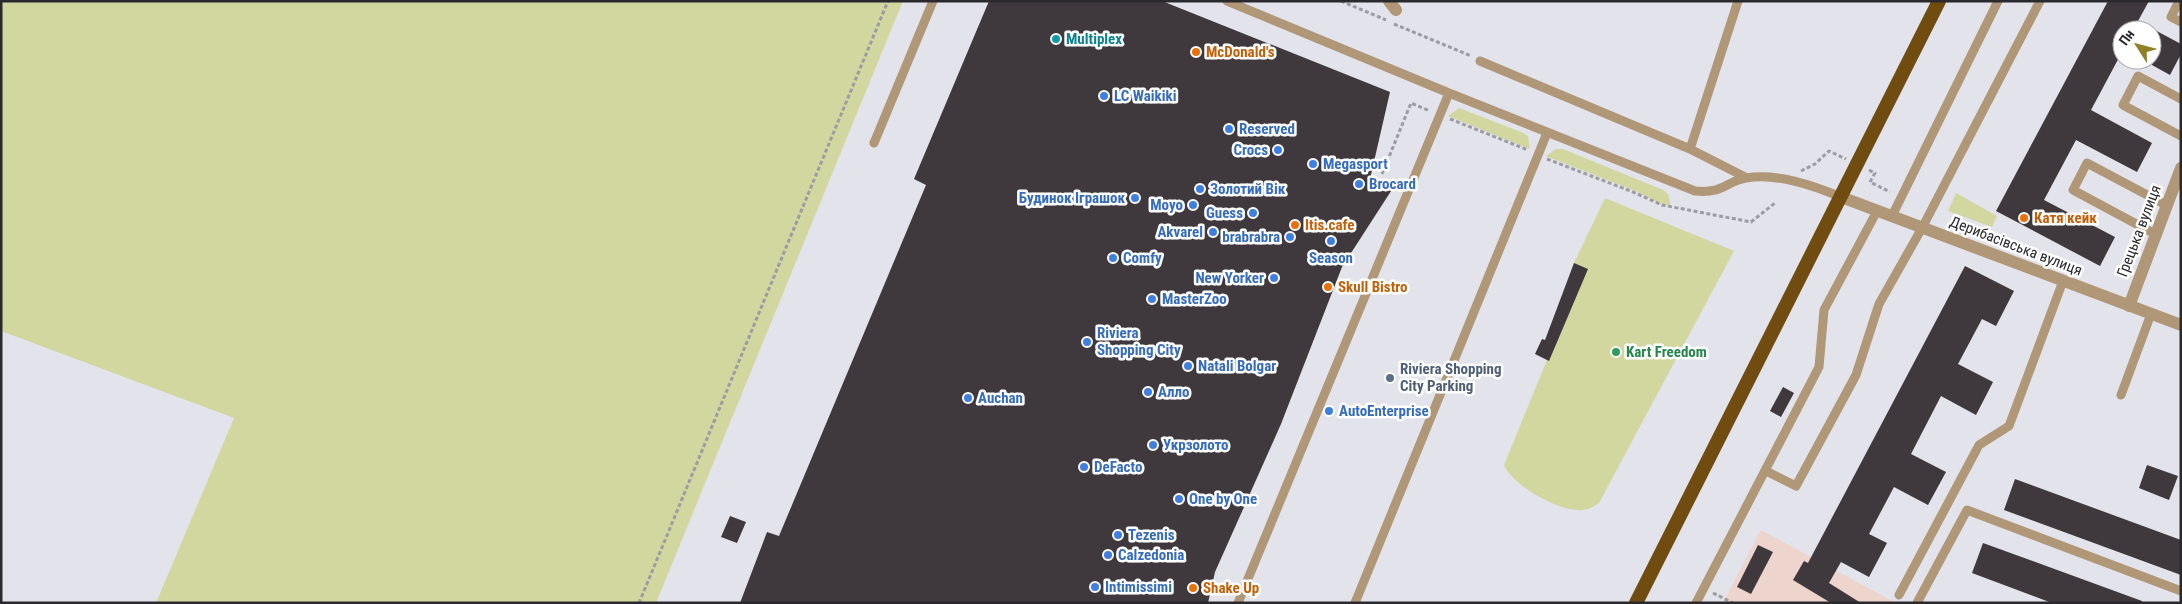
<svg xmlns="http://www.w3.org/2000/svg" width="2182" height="604" font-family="'Roboto Condensed',sans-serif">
<rect width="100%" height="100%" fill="#e3e3ec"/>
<path fill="#edd4cc" d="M1761,530L1896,603H1723Z"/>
<path fill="#d2d7a0" d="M1,1H903L656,603H156L234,418L1,331Z
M1459,108L1521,132L1528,136L1530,149L1448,116Z
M1556,149H1563L1663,190L1668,194L1671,206L1661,204L1633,190L1546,156Z
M1956,193L1997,216L1992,227L1948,211Z
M1605,198L1734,251L1599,503C1592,508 1586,511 1577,510C1556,509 1512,485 1504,465L1547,360L1574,263Z"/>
<path fill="#3f383d" d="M989,1H1162L1390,92L1370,179L1393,188L1342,267L1281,424L1215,572L1208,603H740L767,532L779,536L926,185L914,179Z
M2108,1H2149L2138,21L2181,44V54L2170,75L2152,65V30H2122V52L2091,110L2152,143L2137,172L2076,140L2044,200L2115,237L2100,266L1996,211Z
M1574,263L1588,269L1549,361L1535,354L1542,339L1545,340Z
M1965,266L2014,291L1996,326L1982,319L1958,364L1993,382L1976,415L1941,396L1911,454L1946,472L1928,505L1894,487L1869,534L1887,543L1869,577L1841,562L1829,583L1861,603H1831L1793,580L1804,561L1808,563Z
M1783,387L1794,393L1781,417L1770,411Z
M2147,465L2178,476L2169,500L2139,488Z
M2015,479L2181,540V575L2004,510Z
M730,516L746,522L737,543L721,537Z
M1983,543L2142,601V603H2052L1972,573Z
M1758,545L1773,552L1751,594L1737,587Z"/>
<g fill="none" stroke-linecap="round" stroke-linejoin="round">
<path stroke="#9c9ca3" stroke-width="3" stroke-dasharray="4 2.5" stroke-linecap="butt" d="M1341,1L1386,20
M1394,24L1471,56
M1450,119L1528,150
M1547,159L1633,192L1662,205L1751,222L1775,203
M1869,170L1875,173L1870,182L1890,192
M1801,171L1815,164L1829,151L1846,159
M1382,174L1411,103L1430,111
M1713,593L1733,603
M639,603L888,1"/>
<path stroke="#af9777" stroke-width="9" d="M1227,1L1449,93
M2179,1L2171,17L2181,22
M1480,61L1690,149L1747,178
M2181,99L2138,76L2123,105L2181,136
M874,143L933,1
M1690,149L1738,1
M1892,216L1998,1
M2155,234L2073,190L2087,163L2166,205
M2121,395L2151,314
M1766,471L1796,486L1856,375L1879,304L1922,228L2040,1
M1899,595L1979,445L2009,426L2063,281
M1238,603L1449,93L1695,191C1724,194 1724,182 1746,178C1777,173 1812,185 1841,197
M1355,603L1547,133
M1696,603L1819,367L1824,310L1877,211
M1917,603L1967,510L2181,591"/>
<path stroke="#af9777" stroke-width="12" d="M1389,1L1396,10
M1841,197L2181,325
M2129,306L2181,168"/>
<path stroke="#704c10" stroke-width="14" d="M1636,603L1939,1"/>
</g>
<circle fill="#0f9aa8" stroke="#fff" stroke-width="2" cx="1056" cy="39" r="5"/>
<g fill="#e8710a" stroke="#fff" stroke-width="2">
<circle cx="1196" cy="52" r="5"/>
<circle cx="2024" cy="218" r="5"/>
<circle cx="1295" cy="225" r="5"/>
<circle cx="1328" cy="287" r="5"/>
<circle cx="1193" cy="588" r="5"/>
</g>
<g fill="#3f7fe0" stroke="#fff" stroke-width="2">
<circle cx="1104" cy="96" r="5"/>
<circle cx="1229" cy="129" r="5"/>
<circle cx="1278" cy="150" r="5"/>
<circle cx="1313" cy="164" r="5"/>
<circle cx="1359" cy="184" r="5"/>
<circle cx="1200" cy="189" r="5"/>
<circle cx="1135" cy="198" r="5"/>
<circle cx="1193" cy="205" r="5"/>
<circle cx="1253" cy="213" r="5"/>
<circle cx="1213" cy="232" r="5"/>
<circle cx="1290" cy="237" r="5"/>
<circle cx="1331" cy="241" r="5"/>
<circle cx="1113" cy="258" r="5"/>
<circle cx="1274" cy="278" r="5"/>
<circle cx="1152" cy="299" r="5"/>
<circle cx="1087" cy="342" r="5"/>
<circle cx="1188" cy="366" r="5"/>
<circle cx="1148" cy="392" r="5"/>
<circle cx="968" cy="398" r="5"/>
<circle cx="1329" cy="411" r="5"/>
<circle cx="1153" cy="445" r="5"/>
<circle cx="1084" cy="467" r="5"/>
<circle cx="1179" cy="499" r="5"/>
<circle cx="1118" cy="535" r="5"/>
<circle cx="1108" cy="555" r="5"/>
<circle cx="1095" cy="587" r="5"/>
</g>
<circle fill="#2e9e5b" stroke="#fff" stroke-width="2" cx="1616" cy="352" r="5"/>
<circle fill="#5c6f8a" stroke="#fff" stroke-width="2" cx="1390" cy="378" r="5"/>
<g text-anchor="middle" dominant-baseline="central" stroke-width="5" stroke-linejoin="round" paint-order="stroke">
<g font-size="15" font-weight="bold" fill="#0d838f" stroke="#fff" text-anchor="start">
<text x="1066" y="39">Multiplex</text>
</g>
<g font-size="15" font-weight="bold" fill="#c56008" stroke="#fff" text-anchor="start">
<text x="1206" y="52">McDonald's</text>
<text x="2034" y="218">Катя кейк</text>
<text x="1305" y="225">Itis.cafe</text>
<text x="1338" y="287">Skull Bistro</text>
<text x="1203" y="588">Shake Up</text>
</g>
<g font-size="15" font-weight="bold" fill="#366cbe" stroke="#fff" text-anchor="start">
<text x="1114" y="96">LC Waikiki</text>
<text x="1239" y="129">Reserved</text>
<text x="1268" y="150" text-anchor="end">Crocs</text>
<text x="1323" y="164">Megasport</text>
<text x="1369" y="184">Brocard</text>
<text x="1210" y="189">Золотий Вік</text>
<text x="1125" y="198" text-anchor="end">Будинок Іграшок</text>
<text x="1183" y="205" text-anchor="end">Moyo</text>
<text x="1243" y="213" text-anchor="end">Guess</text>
<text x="1203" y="232" text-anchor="end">Akvarel</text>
<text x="1280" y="237" text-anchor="end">brabrabra</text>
<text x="1123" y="258">Comfy</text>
<text x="1331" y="258" text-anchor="middle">Season</text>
<text x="1264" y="278" text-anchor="end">New Yorker</text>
<text x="1162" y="299">MasterZoo</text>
<text x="1097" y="333">Riviera<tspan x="1097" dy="17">Shopping City</tspan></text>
<text x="1198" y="366">Natali Bolgar</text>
<text x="1158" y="392">Алло</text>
<text x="978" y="398">Auchan</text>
<text x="1339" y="411">AutoEnterprise</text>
<text x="1163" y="445">Укрзолото</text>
<text x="1094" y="467">DeFacto</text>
<text x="1189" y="499">One by One</text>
<text x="1128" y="535">Tezenis</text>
<text x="1118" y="555">Calzedonia</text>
<text x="1105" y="587">Intimissimi</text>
</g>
<g font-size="15" fill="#2a2a2e" stroke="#fff">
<text transform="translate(2139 231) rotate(-69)">Грецька вулиця</text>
<text transform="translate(2016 246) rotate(21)">Дерибасівська вулиця</text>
</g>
<g font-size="15" font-weight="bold" fill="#27864d" stroke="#fff" text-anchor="start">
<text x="1626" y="352">Kart Freedom</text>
</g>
<g font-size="15" font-weight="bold" fill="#4e5e75" stroke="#fff" text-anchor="start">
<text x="1400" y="369">Riviera Shopping<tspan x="1400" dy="17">City Parking</tspan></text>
</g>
</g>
<rect width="2182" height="604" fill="none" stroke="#2a2a2e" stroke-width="5"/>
<g transform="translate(2137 45) rotate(306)"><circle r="24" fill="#ffffff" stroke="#aaaaab"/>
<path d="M0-4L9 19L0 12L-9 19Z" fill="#918027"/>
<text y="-8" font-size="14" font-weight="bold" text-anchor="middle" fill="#2a2a2e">Пн</text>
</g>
</svg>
